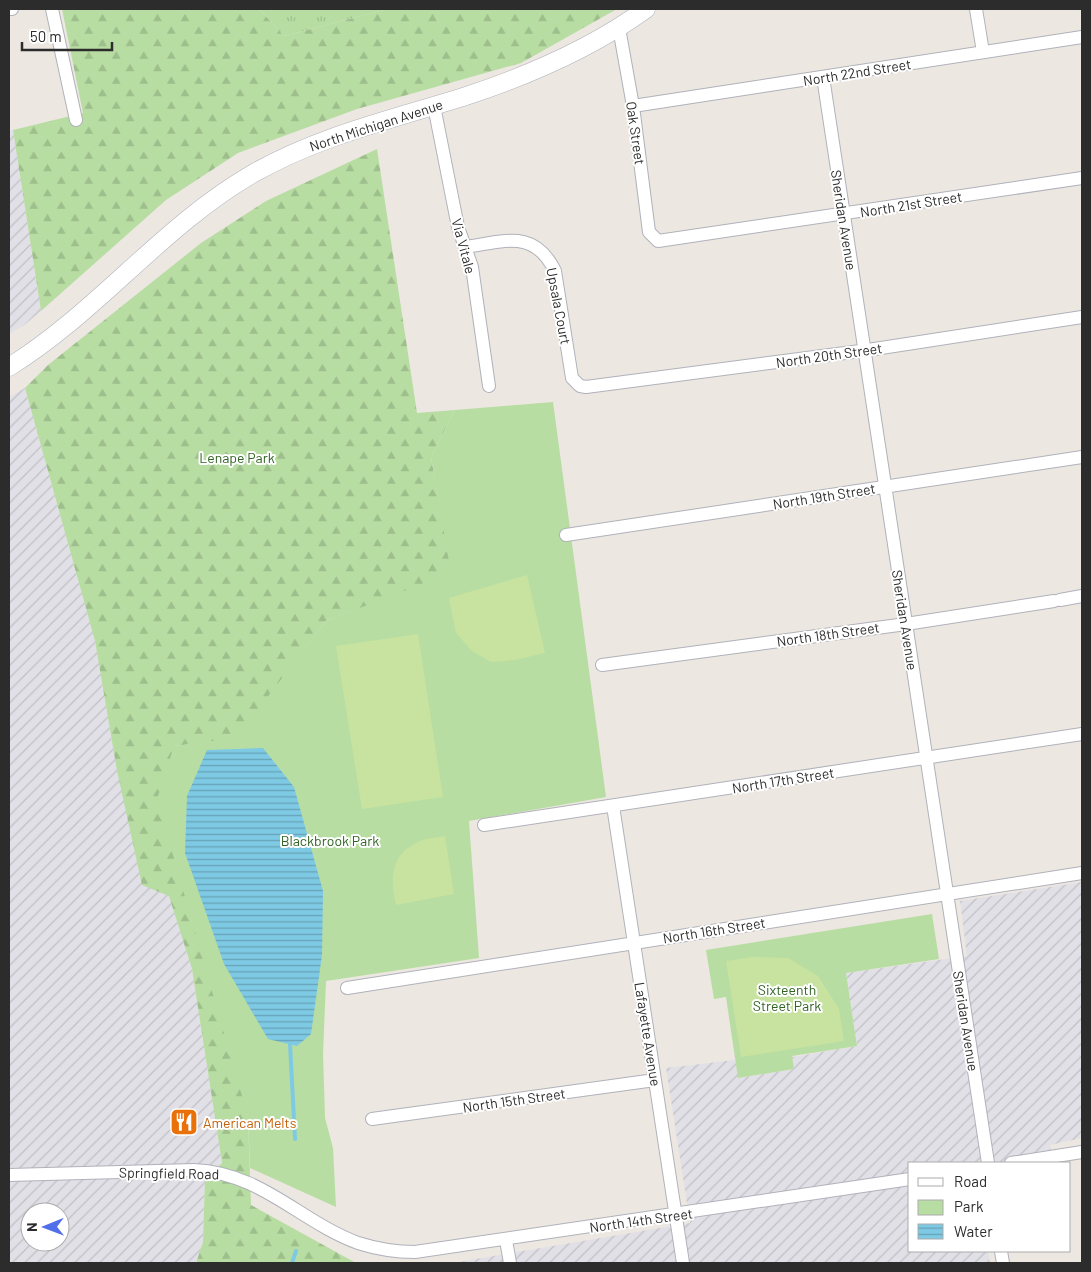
<svg xmlns="http://www.w3.org/2000/svg" width="1091" height="1272" font-family="Barlow,sans-serif">
<defs>
<pattern id="industrial-furrows" width="10" height="10" patternUnits="userSpaceOnUse" patternTransform="scale(1.25)"><rect width="10" height="10" fill="#e1e0e6"/><path d="M-1 1l2-2M0 10L10 0M9 11l2-2" fill="none" stroke="#c1c0c5"/></pattern>
<pattern id="grass-tufts" width="24" height="20" patternUnits="userSpaceOnUse" patternTransform="scale(1.25)"><rect width="24" height="20" fill="#b7dda2"/><path d="M3 7l-1-3M5 7V3M7 7l1-3M15 17l-1-3M17 17v-4M19 17l1-3" fill="none" stroke="#9ebe8c"/></pattern>
<pattern id="forest-firs" width="22" height="20" patternUnits="userSpaceOnUse" patternTransform="scale(1.25)"><rect width="22" height="20" fill="#b7dda2"/><path d="M5 1l3.5 6h-7zM16 11l3.5 6h-7z" fill="#9ebe8c"/></pattern>
<pattern id="water-rules" width="6" height="5" patternUnits="userSpaceOnUse" patternTransform="scale(1.25)"><rect width="6" height="5" fill="#7ec9e3"/><path d="M0 2.5h6" fill="none" stroke="#67a3b8"/></pattern>
</defs>
<rect width="100%" height="100%" fill="#ece7e0"/>
<path fill="url(#industrial-furrows)" fill-rule="evenodd" d="M13,130L41,311L23,326L9,334V131Z
M25,388L95,641L117,771L169,895L192,969L222,1163L205,1180L203,1242L196,1263H9V397ZM30,1212H60V1242H30Z
M1082,882V1138L1050,1145L1052,1163H910V1251H988L990,1263H452L690,1223L666,1068L735,1060L739,1078L794,1069L792,1057L857,1046L846,973L967,956L960,901Z"/>
<path fill="url(#grass-tufts)" d="M259,9H388L284,36Z"/>
<path fill="url(#forest-firs)" d="M62,9H259L284,36L388,9H617L521,63L357,109L238,153L166,200L41,311L13,130L83,113Z
M377,149L417,413L455,410L431,457L452,574L326,621L236,739L174,746L248,1117L251,1205L356,1263H196L203,1242L205,1179L222,1163L192,969L169,896L142,885L117,771L95,641L25,388L48,365L201,243L266,201Z"/>
<path fill="#b7dda2" d="M553,402L606,797L469,821L479,958L326,981L323,1054L325,1118L333,1148L336,1207L250,1168L248,1117L157,799L174,746L236,738L326,621L451,573L431,457L455,410Z
M932,914L939,959L846,973L857,1046L792,1056L794,1069L738,1078L726,997L714,999L706,950Z"/>
<path fill="#c7e39f" d="M527,575L545,653L515,660L491,662L472,651L456,633L449,598Z
M418,634L443,797L362,809L336,646Z
M445,836L454,894L396,905C390,879 390,855 418,842C425,838 436,838 445,836Z
M752,957L788,958L818,976L839,1009L844,1041L741,1057L726,961Z"/>
<path fill="url(#water-rules)" d="M263,748L294,787L323,891L322,955L311,1034L297,1046L268,1039L224,964L185,853L187,796L207,750Z"/>
<g fill="none" stroke-linecap="round" stroke-linejoin="round">
<path stroke="#7ec9e3" stroke-width="4" d="M290,1044L295,1139
M292,1263L296,1251"/>
<defs>
<path id="street" d="M9,9H12
M52,9L76,120
M976,9L983,52
M619,28L633,106L649,232L658,241L1082,178
M823,77L988,1163
M434,106L458,227L472,267L489,386
M633,106L1082,37
M465,247C504,242 534,228 555,271L572,378L580,386L586,387L868,350L1082,317
M566,535L1082,457
M1060,600L1082,596
M602,665L906,624L1054,601
M613,806L683,1263
M484,825L1082,734
M347,988L1082,873
M372,1119L655,1080
M1011,1163L1082,1152
M9,1175L194,1170C262,1173 299,1221 358,1243C377,1249 395,1252 415,1252L910,1179
M506,1240L510,1263
M1001,1251L1003,1263"/>
<path id="secondary" d="M9,367C98,312 163,225 254,173C321,135 394,119 466,96C530,75 592,48 646,9"/>
</defs>
<use href="#street" stroke="#b0b2bb" stroke-width="14"/>
<use href="#secondary" stroke="#b0b2bb" stroke-width="19"/>
<use href="#street" stroke="#fff" stroke-width="12"/>
<use href="#secondary" stroke="#fff" stroke-width="18"/>
</g>
<defs>
<symbol id="restaurant-square" viewBox="-11 -11 22 22"><rect x="-9" y="-9" width="18" height="18" rx="4" fill="#e8710a" stroke="#fff"/><path d="M-5-6h1v4h1v-4h1v4h1v-4h1v5L-1.5 .5V6h-2V.5L-5-1ZM5-6V6H3V1.5H1.5Q1.5-4 5-6Z" fill="#fff"/></symbol>
</defs>
<g fill-rule="evenodd">
<use href="#restaurant-square" x="168" y="1106" width="32" height="32"/>
</g>
<g text-anchor="middle" dominant-baseline="central" stroke-width="4" stroke-linejoin="round" paint-order="stroke">
<g font-size="14" fill="#2c2c2c" stroke="#fff">
<text transform="translate(857 72) rotate(-9)">North 22nd Street</text>
<text transform="translate(376 125) rotate(-18)">North Michigan Avenue</text>
<text transform="translate(636 133) rotate(82)">Oak Street</text>
<text transform="translate(911 204) rotate(-9)">North 21st Street</text>
<text transform="translate(844 220) rotate(81)">Sheridan Avenue</text>
<text transform="translate(464 246) rotate(75)">Via Vitale</text>
<text transform="translate(559 306) rotate(79)">Upsala Court</text>
<text transform="translate(829 355) rotate(-8)">North 20th Street</text>
<text transform="translate(824 496) rotate(-9)">North 19th Street</text>
<text transform="translate(905 620) rotate(81)">Sheridan Avenue</text>
<text transform="translate(828 634) rotate(-8)">North 18th Street</text>
<text transform="translate(783 780) rotate(-9)">North 17th Street</text>
<text transform="translate(714 930) rotate(-9)">North 16th Street</text>
<text transform="translate(966 1021) rotate(81)">Sheridan Avenue</text>
<text transform="translate(648 1034) rotate(81)">Lafayette Avenue</text>
<text transform="translate(514 1100) rotate(-8)">North 15th Street</text>
<text transform="translate(169 1173) rotate(1)">Springfield Road</text>
<text transform="translate(641 1220) rotate(-8)">North 14th Street</text>
</g>
<g font-size="14" fill="#306322" stroke="#fff">
<text x="237" y="457">Lenape Park</text>
<text x="330" y="840">Blackbrook Park</text>
<text x="787" y="989">Sixteenth<tspan x="787" dy="16">Street Park</tspan></text>
</g>
<g font-size="14" fill="#c56008" stroke="#fff" text-anchor="start">
<text x="203" y="1122">American Melts</text>
</g>
</g>
<rect width="1091" height="1272" fill="none" stroke="#2c2c2c" stroke-width="20"/>
<rect x="908" y="1162" width="162" height="90" fill="#ffffff" stroke="#ababab"/>
<rect x="918" y="1178" width="25" height="8" fill="#ffffff" stroke="#ababab"/>
<text x="954" y="1187" font-size="15" fill="#2c2c2c">Road</text>
<rect x="918" y="1200" width="25" height="15" fill="#b7dda2" stroke="#ababab"/>
<text x="954" y="1212" font-size="15" fill="#2c2c2c">Park</text>
<rect x="918" y="1224" width="25" height="15" fill="url(#water-rules)" stroke="#ababab"/>
<text x="954" y="1237" font-size="15" fill="#2c2c2c">Water</text>
<g transform="translate(45 1227) rotate(269)"><circle r="24" fill="#ffffff" stroke="#ababab"/>
<path d="M0-4L9 19L0 12L-9 19Z" fill="#516fe8"/>
<text y="-8" font-size="14" font-weight="bold" text-anchor="middle" fill="#2c2c2c">N</text>
</g>
<path d="M22 42v8h90v-8" fill="none" stroke="#2c2c2c" stroke-width="2.5"/>
<text x="30" y="42" font-size="15" fill="#2c2c2c" stroke="#ffffff" stroke-width="4" paint-order="stroke">50 m</text>
</svg>
